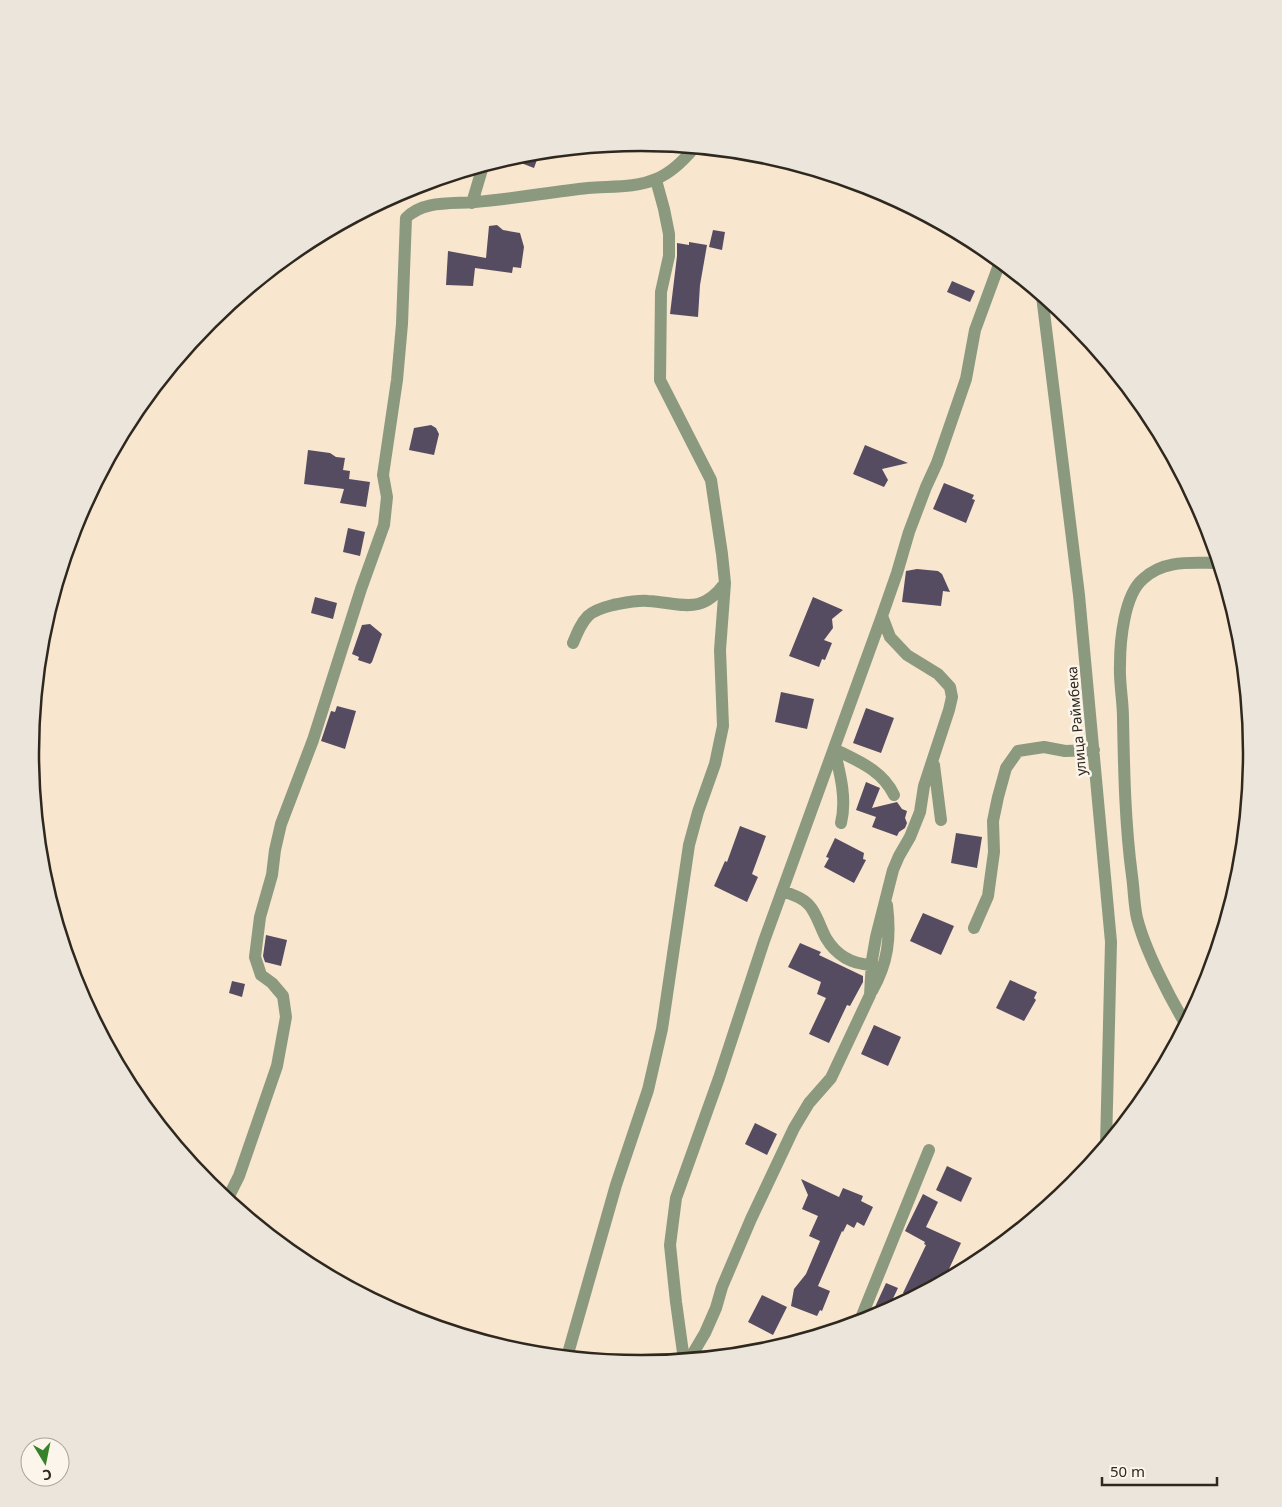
<svg xmlns="http://www.w3.org/2000/svg" width="1282" height="1507" font-family="'Noto Sans',sans-serif">
<rect width="100%" height="100%" fill="#f8e6ce"/>
<path fill="#554c62" d="M529,153L538,157L534,168L508,158Z
M497,225L503,230L520,233L524,247L521,268L513,267L512,273L475,268L473,286L446,285L448,251L486,258L489,226Z
M713,230L725,232L722,250L709,247Z
M689,242L707,245L700,285L698,317L670,314L677,256V243L689,245Z
M952,281L975,291L970,302L947,292Z
M431,425L436,428L439,434L434,455L409,450L414,428Z
M865,445L908,463L882,469L888,480L884,487L853,474Z
M308,450L330,453L336,457L345,458L343,470L350,471L349,479L370,482L366,507L340,503L344,489L304,484Z
M944,483L974,495L972,499L975,500L966,523L933,509Z
M348,528L365,532L360,556L343,552Z
M917,569L938,571L942,574L950,592L943,591L941,606L902,602L906,571Z
M315,597L337,603L333,619L311,613Z
M813,597L843,610L832,619L833,628L824,640L832,643L825,660L822,659L819,667L789,656Z
M370,624L382,634L372,662L370,664L358,660L359,657L352,654L362,625Z
M781,692L814,699L807,729L775,722Z
M337,706L356,711L345,749L321,741L331,711L335,712Z
M866,708L894,718L881,753L853,743Z
M866,782L880,788L872,808L897,802L902,809L907,811L905,818L907,823L905,828L899,832L897,836L872,827L876,817L856,810Z
M740,826L766,836L752,874L758,877L747,902L714,886L725,861L727,862Z
M956,833L982,837L977,868L951,863Z
M835,838L864,853L863,859L866,860L854,883L824,867L829,858L826,857Z
M923,913L954,926L941,955L910,941Z
M266,935L287,940L281,966L265,962L263,956Z
M800,943L821,952L819,955L863,976V982L850,1006L847,1005L829,1043L809,1034L826,998L817,994L821,982L788,967Z
M1010,980L1037,992L1034,998L1036,1000L1024,1021L996,1008Z
M232,981L245,984L242,997L229,993Z
M874,1025L901,1037L888,1066L861,1054Z
M755,1123L777,1134L767,1155L745,1144Z
M947,1166L972,1178L961,1202L936,1190Z
M801,1179L839,1197L843,1188L863,1196L861,1201L873,1207L864,1226L857,1222L854,1228L847,1224L843,1232L842,1231L818,1286L830,1291L822,1311L820,1310L817,1316L791,1306L794,1289L806,1274L820,1241L809,1236L818,1216L802,1209L808,1195Z
M923,1194L938,1202L926,1227L961,1243L943,1282L913,1298L903,1293L926,1245L924,1244L925,1242L905,1231Z
M886,1283L898,1288L887,1311L869,1320Z
M762,1295L787,1307L773,1335L748,1322Z"/>
<g fill="none" stroke-linecap="round" stroke-linejoin="round">
<path stroke="#8b9a7f" stroke-width="12" d="M472,203L483,166
M1042,296L1079,595L1111,942L1106,1146
M573,643C577,633 581,623 588,616C594,610 605,607 613,605C624,603 636,600 648,601C682,603 701,616 725,583
M834,749C858,761 882,770 894,795
M834,749C840,773 847,799 841,823
M934,765L941,820
M782,891C793,895 805,898 812,909C818,918 821,929 826,938C836,955 852,964 871,965
M974,928L988,896L994,852L993,821L998,797L1006,768L1018,751L1044,747L1065,751L1094,750
M872,991C888,963 891,938 887,905
M1186,1025C1169,996 1145,950 1137,918C1134,905 1134,890 1132,876C1125,824 1124,771 1123,718C1123,700 1119,682 1120,665C1120,641 1124,595 1143,579C1164,559 1192,563 1219,563
M227,1200L239,1176L277,1066L286,1017L283,996L272,983L261,975L255,957L260,917L272,875L275,850L281,824L313,740L361,589L384,525L387,497L383,475L397,380L402,324L406,218C423,200 452,204 475,202C513,199 550,192 588,188C610,186 636,188 656,179C671,173 684,160 694,148
M859,1323L929,1150
M567,1357L616,1185L648,1090L662,1029L689,845L698,812L715,764L723,726L720,650L725,583L722,554L711,480L660,380L661,292L669,256V234L664,209L656,180
M684,1360L676,1302L670,1245L676,1198L719,1078L764,941L882,616L897,573L909,532L926,487L937,463L966,379L975,330L1000,262
M689,1360L705,1333L716,1308L722,1287L751,1219L794,1128L809,1103L831,1078L870,995L872,960L876,937L893,870L899,856L910,837L920,812L924,786L949,710L952,697L950,687L938,674L907,655L890,637L882,616"/>
</g>
<g text-anchor="middle" dominant-baseline="central" stroke-width="5" stroke-linejoin="round" paint-order="stroke">
<g font-size="14" fill="#2e281e" stroke="#fcf5eb">
<text transform="translate(1076 721) rotate(-95)">улица Раймбека</text>
</g>
</g>
<path d="M0 0H1282V1507H0ZM39 753a602 602 0 1 1 1204 0a602 602 0 1 1-1204 0Z" fill="#ece5db" fill-rule="evenodd"/>
<path fill="none" stroke="#2e281e" stroke-width="2.5" d="M39 753a602 602 0 1 1 1204 0a602 602 0 1 1-1204 0Z"/>
<g transform="translate(45 1462) rotate(170)"><circle r="24" fill="#fcf5eb" stroke="#aaa399"/>
<path d="M0-4L9 19L0 12L-9 19Z" fill="#36822a"/>
<text y="-8" font-size="14" font-weight="bold" text-anchor="middle" fill="#2e281e">С</text>
</g>
<path d="M1102 1477v8h115v-8" fill="none" stroke="#2e281e" stroke-width="2.5"/>
<text x="1110" y="1477" font-size="15" fill="#2e281e" stroke="#fcf5eb" stroke-width="4" paint-order="stroke">50 m</text>
</svg>
